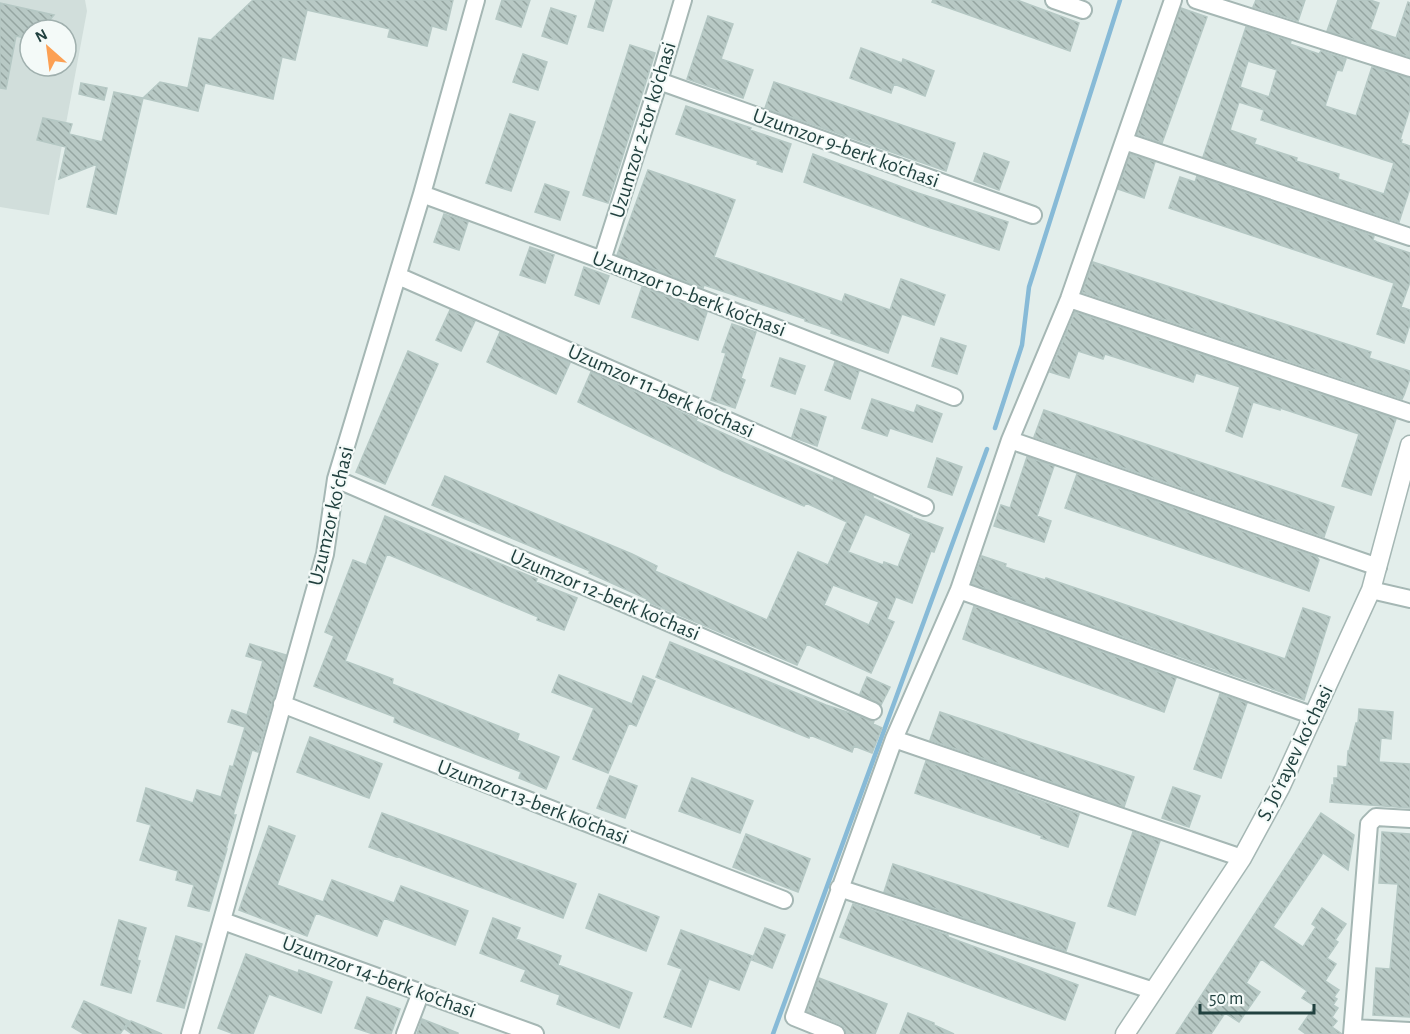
<svg xmlns="http://www.w3.org/2000/svg" width="1410" height="1034" font-family="'Alegreya Sans',sans-serif">
<defs>
<pattern id="building-back-hatch" width="6" height="6" patternUnits="userSpaceOnUse" patternTransform="scale(1.5)"><rect width="6" height="6" fill="#b8c9c5"/><path d="M-1 5l2 2M0 0l6 6M5-1l2 2" fill="none" stroke="#95a5a1"/></pattern>
</defs>
<rect width="100%" height="100%" fill="#e3eeeb"/>
<path fill="#d1dedb" fill-rule="evenodd" d="M0,0H85L87,11L49,215L0,207ZM30,30H66V66H30Z"/>
<g fill="none" stroke-linecap="round" stroke-linejoin="round">
<path stroke="#87bad7" stroke-width="4.5" d="M995,428L1022,345L1029,287L1120,0
M773,1034L987,449"/>
</g>
<path fill="url(#building-back-hatch)" stroke="#b5c8c4" stroke-width="1.5" fill-rule="evenodd" d="M253,0H453L446,30L432,26L427,46L388,37L390,29L307,10L295,60L282,57L273,99L205,83L198,111L143,98L160,82L188,88L199,38L211,40Z
M502,0H530L521,27L496,19Z
M596,0H612L603,31L588,27Z
M933,0H1017L1079,23L1070,51L932,2Z
M1256,0H1305L1298,21L1253,7Z
M1338,0H1370L1379,3L1370,29L1396,38L1408,2L1410,3V57L1327,31Z
M0,3L54,15L41,30H30V39L16,36L6,89L0,88Z
M551,8L576,16L567,44L542,36Z
M1181,8L1207,17L1162,143L1137,134Z
M708,16L733,24L721,59L753,70L743,98L687,79Z
M1246,27L1291,41L1290,44L1319,54L1321,51L1346,59L1342,71L1337,70L1325,106L1356,116L1372,67L1410,78V108L1400,140H1402L1401,143L1410,146V188L1399,222L1203,157ZM1248,61L1277,70L1269,97L1240,87ZM1239,102L1264,110L1261,120L1394,163L1384,194L1338,179L1339,174L1296,161L1297,158L1254,144L1256,139L1230,130Z
M630,45L655,53L608,203L583,195Z
M861,48L902,63L903,59L934,71L925,96L894,84L891,93L850,78Z
M523,54L547,62L538,90L513,82Z
M774,82L955,143L946,171L765,108Z
M81,83L107,88L104,100L79,94Z
M114,92L143,98L116,214L87,207L97,164L59,179L66,147L37,140L43,118L72,124L69,134L102,142Z
M686,106L751,128L750,130L791,144L782,172L757,164L758,161L676,134Z
M510,114L535,122L511,191L486,183Z
M984,153L1009,162L999,190L974,181Z
M813,154L918,193L1008,222L999,250L928,227L804,182Z
M1130,154L1155,162L1144,198L1118,189Z
M648,170L735,200L714,257L842,302L845,294L890,310L901,279L945,295L934,325L902,314L888,353L831,333L832,330L805,321V319L704,285L703,288L617,255Z
M1197,176L1374,236L1373,240L1377,242L1410,253V282L1401,307L1410,310V324L1404,343L1377,334L1394,283L1169,208L1180,177L1195,182Z
M545,184L569,192L560,220L535,212Z
M444,214L468,222L459,250L434,242Z
M530,247L554,255L545,283L520,275Z
M1093,262L1371,352L1369,358L1410,371V378L1404,395L1402,399L1082,292Z
M584,267L609,276L599,304L575,295Z
M642,287L707,312L698,340L632,317Z
M450,310L475,321L461,351L436,340Z
M1075,312L1396,419L1371,495L1342,486L1359,434L1280,408V410L1253,402L1242,437L1226,431L1240,387L1196,373L1193,382L1105,354L1103,359L1078,351L1069,378L1050,372Z
M732,324L756,332L741,378L745,380L735,408L711,400L726,353L722,352Z
M500,332L570,363L556,394L487,362Z
M941,338L966,346L957,374L932,366Z
M408,351L438,364L385,484L356,472Z
M780,358L805,366L795,394L771,386Z
M835,362L859,371L850,399L825,390Z
M591,372L697,419L696,421L756,448L833,481L834,478L873,496V498L912,516V517L943,528L934,552L931,551L912,603L896,597L887,619L894,622L871,673L807,644L797,665L646,601L647,599L589,573L590,571L432,505L445,476L632,554L657,566L655,571L767,620L798,552L828,565L847,522L806,503L804,506L722,471L578,402ZM865,514L911,534L898,567L884,562L883,565L848,552ZM833,585L879,602L869,625L824,605Z
M872,399L914,413L917,405L942,414L932,442L890,428L887,436L862,428Z
M801,409L826,417L817,446L792,437Z
M1044,410L1334,507L1324,537L1034,437Z
M1027,457L1054,466L1037,516L1051,521L1044,542L994,526L1001,505L1010,508Z
M937,458L962,467L952,495L928,487Z
M1077,474L1317,557L1319,560L1309,591L1065,508Z
M385,516L537,579L536,582L577,598L564,630L537,620L538,617L387,554L345,661L393,679L392,684L519,734L517,740L559,757L546,789L519,778L521,772L394,722L395,717L314,686L334,636L325,632L353,560L366,565Z
M982,556L1006,564L1005,567L1045,580L1046,578L1285,659L1303,608L1330,617L1304,700L972,584Z
M974,606L1176,678L1164,712L963,639Z
M670,642L826,705L874,721L873,724L882,728L872,753L854,746L852,752L810,735L809,738L656,677Z
M250,644L286,655L258,752L252,750L233,815H236L226,849H227L209,911L188,906L194,885L176,880L178,871L140,860L151,825L137,821L146,788L193,803L197,790L221,797L230,766L233,767L245,727L228,722L232,710L247,715L263,661L246,656Z
M559,675L632,704L643,676L655,681L636,726L629,723L608,773L573,759L594,708L552,692Z
M867,677L890,687L881,705L860,694Z
M1220,694L1247,703L1221,778L1194,769Z
M1359,709L1393,712L1391,739L1381,738L1379,762L1410,764V808L1330,802L1332,785H1334V778H1338V766L1347,767L1348,751H1349L1356,723H1358Z
M940,712L1134,777L1124,807L930,740Z
M310,737L382,764L369,798L297,772Z
M926,761L1079,814L1068,847L1041,838L1042,836L915,793Z
M610,776L637,786L625,818L597,808Z
M692,778L753,801L740,833L679,811Z
M1173,787L1200,796L1189,827L1162,818Z
M382,813L576,884L563,918L396,856V857L369,847Z
M1321,813L1354,835L1348,870L1323,853L1273,927L1303,947L1316,927L1312,924L1322,908L1346,924L1335,940L1338,942L1327,958L1336,964L1325,981L1339,990L1334,997L1337,999L1333,1005L1338,1008L1332,1017L1337,1021L1332,1027L1342,1034H1306L1299,1029L1315,1006L1302,998L1307,991L1261,959L1246,983L1260,992L1239,1022L1225,1013L1211,1034H1176Z
M269,826L295,836L277,885L323,902L332,880L394,903L401,886L468,911L455,945L384,918L377,936L316,913L307,936L239,910Z
M1133,832L1160,841L1135,915L1108,906Z
M1382,832L1410,834V1017L1373,1015L1376,968L1390,969L1398,884L1379,883Z
M746,834L810,859L798,892L733,867Z
M893,864L1075,923L1066,951L884,892Z
M599,894L659,917L646,951L586,928Z
M853,904L948,935V937L1078,985L1065,1020L840,937Z
M493,918L520,928L516,939L561,956L558,965L632,993L619,1028L557,1004L560,995L521,981L526,970L480,953Z
M119,920L146,928L137,960L140,961L131,993L101,985Z
M765,928L785,935L772,968L752,960Z
M681,930L752,956L739,990L709,979L691,1027L664,1017L682,969L668,964Z
M176,936L202,944L184,1008L157,1001Z
M246,954L298,973L299,970L332,982L321,1013L269,994L253,1034H234L218,1028Z
M819,978L887,1004L875,1034H846L845,1028L840,1024L807,1011Z
M367,997L400,1009L391,1034H373L355,1028Z
M84,1001L129,1021L120,1034H84L72,1027Z
M908,1013L934,1023V1025L954,1034H900Z
M422,1019L458,1033V1034H417Z
M131,1021L162,1034H132L125,1029Z"/>
<g fill="none" stroke-linecap="round" stroke-linejoin="round">
<defs>
<path id="minor" d="M1054,0L1083,10
M1196,0L1410,68
M659,81L1033,215
M1124,141L1410,237
M422,194L602,260L954,397
M602,260L659,81L683,0
M398,276L925,507
M1069,299L1410,413
M1010,440L1378,567
M336,479L873,711
M959,590L1314,716
M1371,590L1410,599
M282,704L784,900
M894,739L1242,858
M839,888L1154,991
M223,921L535,1034
M1353,1028L1410,1031
M190,1034L325,554L336,479L422,194L476,0
M405,1034L421,992
M836,1034L794,1017L894,739L959,590L1010,440L1069,299L1173,0
M1352,1034L1369,824L1376,817L1410,819"/>
<path id="tertiary" d="M1125,1034L1242,858L1280,788L1371,590L1410,445"/>
</defs>
<use href="#minor" stroke="#a5b7b4" stroke-width="20"/>
<use href="#tertiary" stroke="#a5b7b4" stroke-width="21"/>
<use href="#minor" stroke="#fff" stroke-width="16"/>
<use href="#tertiary" stroke="#fff" stroke-width="18"/>
</g>
<g text-anchor="middle" dominant-baseline="central" stroke-width="4.5" stroke-linejoin="round" paint-order="stroke">
<g font-size="21" fill="#21413f" stroke="#f4faf8">
<text transform="translate(643 130) rotate(-73)">Uzumzor 2-tor ko'chasi</text>
<text transform="translate(846 148) rotate(20)">Uzumzor 9-berk ko'chasi</text>
<text transform="translate(689 294) rotate(21)">Uzumzor 10-berk ko'chasi</text>
<text transform="translate(661 391) rotate(24)">Uzumzor 11-berk ko'chasi</text>
<text transform="translate(331 516) rotate(-77)">Uzumzor koʻchasi</text>
<text transform="translate(605 595) rotate(23)">Uzumzor 12-berk ko'chasi</text>
<text transform="translate(1295 753) rotate(-64)">S. Joʻrayev koʻchasi</text>
<text transform="translate(533 802) rotate(21)">Uzumzor 13-berk ko'chasi</text>
<text transform="translate(379 977) rotate(20)">Uzumzor 14-berk ko'chasi</text>
</g>
</g>
<g transform="translate(48 48) rotate(332)"><circle r="28" fill="#f4faf8" stroke="#a0b0ae" stroke-width="1.5"/>
<path d="M0-4.5L10 22L0 15L-10 22Z" fill="#fca053"/>
<text y="-9" font-size="16" font-weight="bold" text-anchor="middle" fill="#21413f">N</text>
</g>
<path d="M1200 1004v9h114v-9" fill="none" stroke="#21413f" stroke-width="3"/>
<text x="1209" y="1004" font-size="18" fill="#21413f" stroke="#f4faf8" stroke-width="4.5" paint-order="stroke">50 m</text>
</svg>
